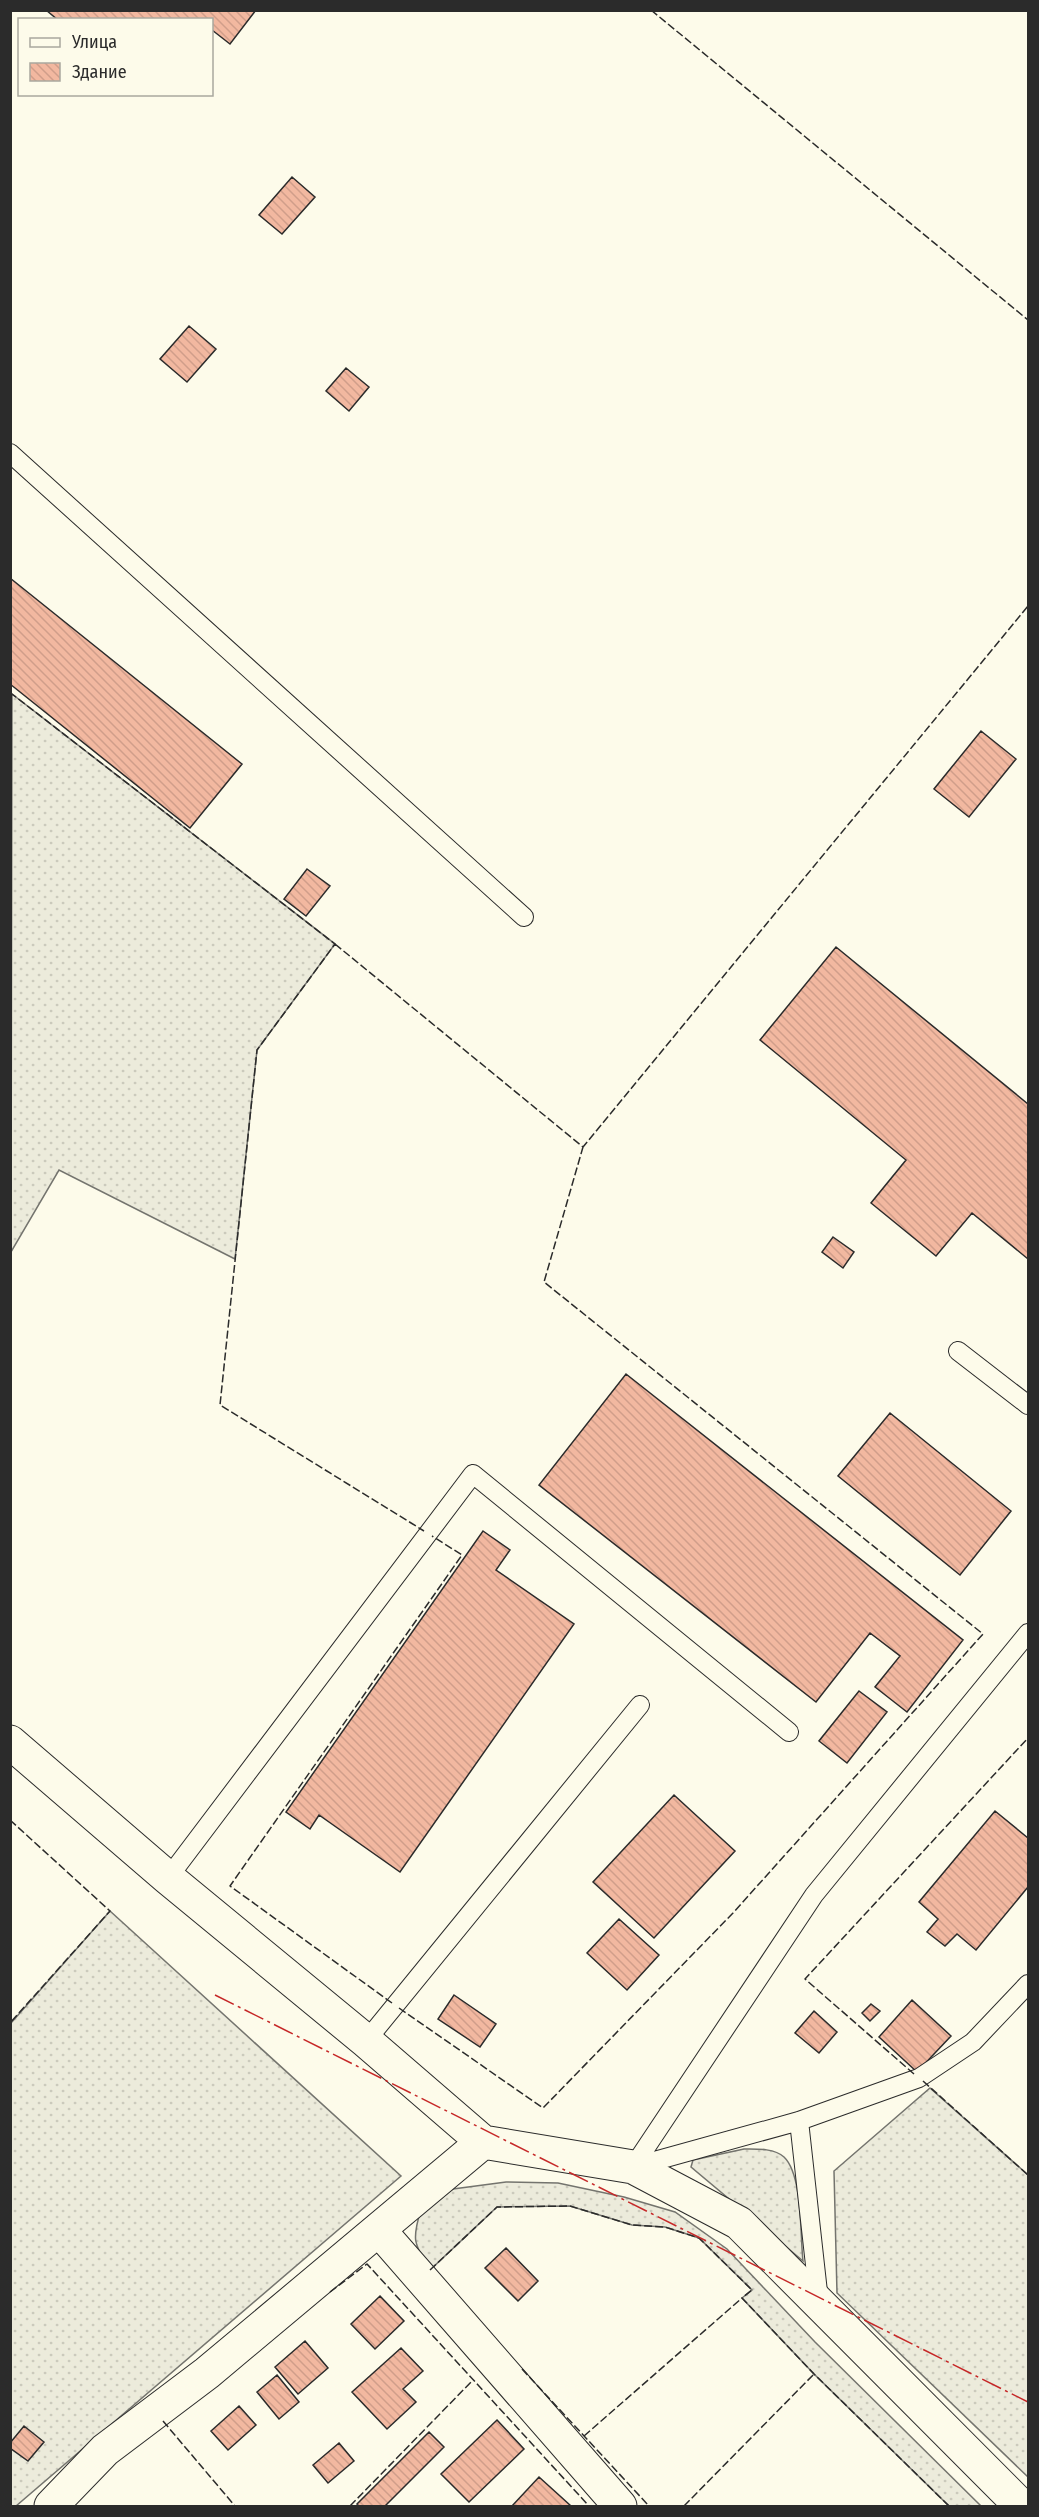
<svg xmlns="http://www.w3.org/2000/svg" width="1039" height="2517" font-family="'Fira Sans Condensed',sans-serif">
<defs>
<pattern id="grass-dots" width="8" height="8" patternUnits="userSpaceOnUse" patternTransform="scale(1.5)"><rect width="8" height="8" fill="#ecebdb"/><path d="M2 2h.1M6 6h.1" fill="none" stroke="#cbcabc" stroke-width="1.8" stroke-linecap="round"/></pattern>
<pattern id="building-back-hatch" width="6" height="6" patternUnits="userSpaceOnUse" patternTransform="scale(1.5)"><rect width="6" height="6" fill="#f2b8a0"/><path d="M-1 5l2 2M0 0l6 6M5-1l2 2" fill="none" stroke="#d09e8a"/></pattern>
</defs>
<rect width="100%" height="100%" fill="#fdfbea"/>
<path fill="url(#grass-dots)" stroke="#74746e" stroke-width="1.5" d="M12,694L335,944L257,1050L235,1259L59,1170L11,1252Z
M110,1911L401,2176L16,2506H11V2023Z
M930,2088L1028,2175V2477L837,2293L834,2171Z
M744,2149C756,2149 774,2148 784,2157C803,2175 800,2236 803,2261L691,2167L693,2160Z
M506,2182L558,2183L624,2197L675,2212L727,2249L815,2342L981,2506H949L814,2374L742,2298L752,2290L699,2238L665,2227L632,2225L570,2206L497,2207L430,2270C413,2243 412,2239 421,2209L453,2189Z"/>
<path fill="url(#building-back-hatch)" stroke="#2b2b2b" stroke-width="1.5" d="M46,10H256L230,44L212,30V20H58Z
M292,177L315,197L282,234L259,215Z
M189,326L216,349L187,382L160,359Z
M346,368L369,387L349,411L326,391Z
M10,578L242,764L190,828L10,684Z
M981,731L1016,759L969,817L934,789Z
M307,869L330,886L306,916L284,899Z
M836,947L1028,1104V1259L972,1213L936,1256L871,1203L906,1160L760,1040Z
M833,1237L854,1252L843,1268L822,1252Z
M626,1374L963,1640L907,1712L875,1687L900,1656L870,1633L816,1702L539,1485Z
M890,1413L1011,1511L960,1575L838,1476Z
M483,1531L510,1550L496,1570L574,1624L400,1872L319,1815L310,1829L286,1812Z
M859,1691L887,1712L847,1763L819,1741Z
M674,1795L735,1851L654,1938L593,1882Z
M995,1811L1028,1838V1887L976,1950L957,1934L945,1946L927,1932L938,1919L919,1902Z
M619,1919L659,1955L627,1990L587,1953Z
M454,1995L496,2024L480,2047L438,2019Z
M912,2000L951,2036L917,2072L879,2037Z
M871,2004L880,2011L870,2021L862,2013Z
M814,2011L837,2032L819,2053L795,2033Z
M506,2248L538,2281L518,2301L485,2268Z
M380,2296L404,2321L375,2349L351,2324Z
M305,2341L328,2368L298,2394L275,2367Z
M401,2348L423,2371L403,2389L416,2402L387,2429L352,2392Z
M277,2375L299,2402L279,2419L257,2392Z
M239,2406L256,2425L228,2450L211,2431Z
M497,2420L524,2449L469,2502L441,2474Z
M24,2426L44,2442L28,2461L10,2448V2443Z
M429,2432L444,2447L385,2506H359L357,2504Z
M339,2443L354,2461L328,2483L313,2465Z
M539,2477L571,2506H512Z"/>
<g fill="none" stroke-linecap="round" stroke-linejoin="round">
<defs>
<path id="service" d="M10,453L524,917
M958,1351L1028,1405
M1028,1633L814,1895L633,2167L799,2121L919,2078L973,2042L1028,1984
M168,1878L473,1474L789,1732
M366,2041L640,1705
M799,2121L819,2301"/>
<path id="minor" d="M10,1742L168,1878L366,2041L483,2142L633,2167L739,2223L1021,2506
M379,2230L620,2506
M51,2506L105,2450L207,2373L483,2142"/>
</defs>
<use href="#service" stroke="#2b2b2b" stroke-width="20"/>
<use href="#minor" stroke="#2b2b2b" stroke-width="35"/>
<use href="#service" stroke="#fdfbea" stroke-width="18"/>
<use href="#minor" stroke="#fdfbea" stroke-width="33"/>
<path stroke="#2b2b2b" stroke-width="1.5" stroke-dasharray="8 3" stroke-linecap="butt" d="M651,10L1028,320
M10,696L12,694L335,944L257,1050L220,1405L424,1531
M335,944L583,1147L1028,606
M10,1820L110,1911L10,2023
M392,2003L230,1886L462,1555L432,1536
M399,2008L543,2108L733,1913L983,1634L544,1282L583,1147
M914,2074L805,1979L1028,1738
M923,2081L1028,2175
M430,2270L497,2207L570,2206L632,2225L665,2227L699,2238L752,2290L742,2298L814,2374L949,2506
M330,2292L367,2264L589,2506
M522,2369L649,2506
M163,2421L235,2506
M584,2436L742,2298
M350,2506L473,2380
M684,2506L814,2374"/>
<path stroke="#c62828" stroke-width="1.5" stroke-dasharray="21 4.5 3 4.5" stroke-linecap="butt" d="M215,1995L1028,2402"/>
</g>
<rect width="1039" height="2517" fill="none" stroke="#2b2b2b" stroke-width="24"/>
<rect x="18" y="18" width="195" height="78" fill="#fdfbea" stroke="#a9a89e" stroke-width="1.5"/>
<rect x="30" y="38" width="30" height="9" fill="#fdfbea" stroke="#a9a89e" stroke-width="1.5"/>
<text x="72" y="48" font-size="18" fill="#2b2b2b">Улица</text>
<rect x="30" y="63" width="30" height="18" fill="url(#building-back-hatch)" stroke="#a9a89e" stroke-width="1.5"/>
<text x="72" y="78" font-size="18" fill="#2b2b2b">Здание</text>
</svg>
